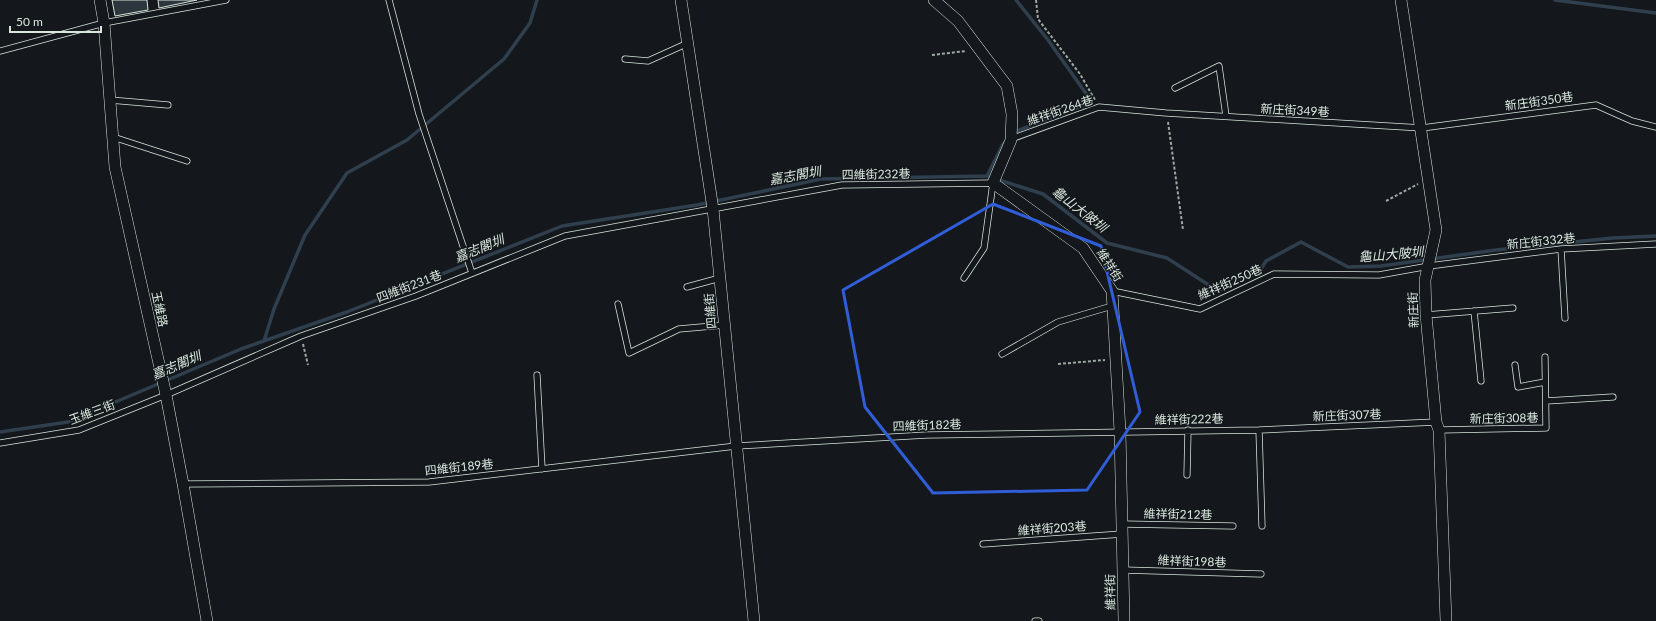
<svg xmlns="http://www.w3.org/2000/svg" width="1656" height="621" font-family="Lato,'Noto Sans TC',sans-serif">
<rect width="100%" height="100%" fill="#14181c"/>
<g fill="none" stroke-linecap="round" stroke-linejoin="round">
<path stroke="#2f3f4d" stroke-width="3.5" d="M1555,0L1656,13
M1014,133L1017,131L1092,102L1048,40L1016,0
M987,176L1003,144L1007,140
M264,341L274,309L305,235L347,173L407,140L504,59L530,23L537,0
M0,432L68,422L241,349L347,312L562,226L697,205L821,179L987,176L1043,194L1107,243L1167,258L1218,291L1259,272L1266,261L1301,242L1348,267L1381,266L1496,250L1613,238L1656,236"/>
</g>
<path fill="#2c363c" stroke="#d8e6dc" d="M112,0H147L148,10L115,16Z
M158,0H197L159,8Z"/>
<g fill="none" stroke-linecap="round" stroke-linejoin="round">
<defs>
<path id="service" d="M389,0L419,114L472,273
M0,51L104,23L226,0
M625,59L648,61L688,43
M1175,88L1219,66L1226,116
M110,100L168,105
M113,137L187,161
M1011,139L1099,107L1166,113L1422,128L1596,105L1632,121L1656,127
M1561,249L1565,318
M687,287L720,278
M1112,291L1200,309L1274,274L1379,275L1429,266L1561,249L1656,244
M618,304L629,353L679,329L724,325
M1474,311L1481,381
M1426,315L1513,308
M1002,354L1058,322L1112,306
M1515,365L1518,387L1545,382
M537,375L542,469
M1546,401L1613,397
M1259,430L1262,526
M1439,430L1546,428L1545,357
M0,443L79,430L166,395L301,336L416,296L565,236L842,185L993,183L984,248L964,278
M1187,475L1188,430
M183,484L429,482L736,446L927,435L1259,430L1436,422
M1122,524L1233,526
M983,544L1122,534
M1123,570L1261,574
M1035,621H1039"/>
<path id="minor" d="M100,0L104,23L115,167L166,395L183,484L207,621
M681,0L713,209L754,621
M934,0L958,21L1007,86L1012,114L1011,140L993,183L1083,248L1112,291L1120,431L1124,621
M1401,0L1436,230L1425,280L1426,315L1436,422L1439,430L1446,621"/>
</defs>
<use href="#service" stroke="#d8e6dc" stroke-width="7"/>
<use href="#minor" stroke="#d8e6dc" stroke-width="12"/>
<path stroke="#9da8a2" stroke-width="2" stroke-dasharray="3 2" stroke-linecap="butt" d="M1036,0L1038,19L1080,74L1095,100
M932,55L966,51
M1168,122L1183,230
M1386,201L1418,184
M303,344L308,365
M1058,364L1105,360"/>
<use href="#service" stroke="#14181c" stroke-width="5.5"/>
<use href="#minor" stroke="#14181c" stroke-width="11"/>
</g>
<path fill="none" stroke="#305dd8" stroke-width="3" stroke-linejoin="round" d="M993,204L1101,246L1140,412L1087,490L933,493L865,407L843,290Z"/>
<g text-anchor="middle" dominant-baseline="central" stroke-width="3" stroke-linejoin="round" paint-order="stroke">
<g font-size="12" fill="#d8e6dc" stroke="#14181c">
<text transform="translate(1539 101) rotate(-8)">新庄街350巷</text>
<text transform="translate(1060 110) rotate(-19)">維祥街264巷</text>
<text transform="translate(1295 110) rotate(3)">新庄街349巷</text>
<text transform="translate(876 174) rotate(-1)">四維街232巷</text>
<text transform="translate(1541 241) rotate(-6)">新庄街332巷</text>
<text transform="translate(1110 265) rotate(57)">維祥街</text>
<text transform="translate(1230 282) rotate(-24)">維祥街250巷</text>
<text transform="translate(409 286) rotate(-21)">四維街231巷</text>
<text transform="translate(160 309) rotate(78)">玉維路</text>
<text transform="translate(1413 310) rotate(-92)">新庄街</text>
<text transform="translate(710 311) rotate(-95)">四維街</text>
<text transform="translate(92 412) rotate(-20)">玉維三街</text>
<text transform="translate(1347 415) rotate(-2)">新庄街307巷</text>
<text transform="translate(1504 418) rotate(-1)">新庄街308巷</text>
<text transform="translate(1189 419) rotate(-1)">維祥街222巷</text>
<text transform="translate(927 425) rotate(-2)">四維街182巷</text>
<text transform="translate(459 467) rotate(-6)">四維街189巷</text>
<text transform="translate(1178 514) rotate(1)">維祥街212巷</text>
<text transform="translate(1052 528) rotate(-4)">維祥街203巷</text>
<text transform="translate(1192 561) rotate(2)">維祥街198巷</text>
<text transform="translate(1110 592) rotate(-91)">維祥街</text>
</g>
<g font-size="13" font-style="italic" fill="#d8e6dc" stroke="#14181c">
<text transform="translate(795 175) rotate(-10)">嘉志閣圳</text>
<text transform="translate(1080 209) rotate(38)">龜山大陂圳</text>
<text transform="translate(479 248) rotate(-22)">嘉志閣圳</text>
<text transform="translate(1391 254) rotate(-5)">龜山大陂圳</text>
<text transform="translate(176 365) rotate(-23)">嘉志閣圳</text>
</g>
</g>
<path d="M10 26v6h91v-6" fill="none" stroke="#d8e6dc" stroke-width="2"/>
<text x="16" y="26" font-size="12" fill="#d8e6dc" stroke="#14181c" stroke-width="3" paint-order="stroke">50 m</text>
</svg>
